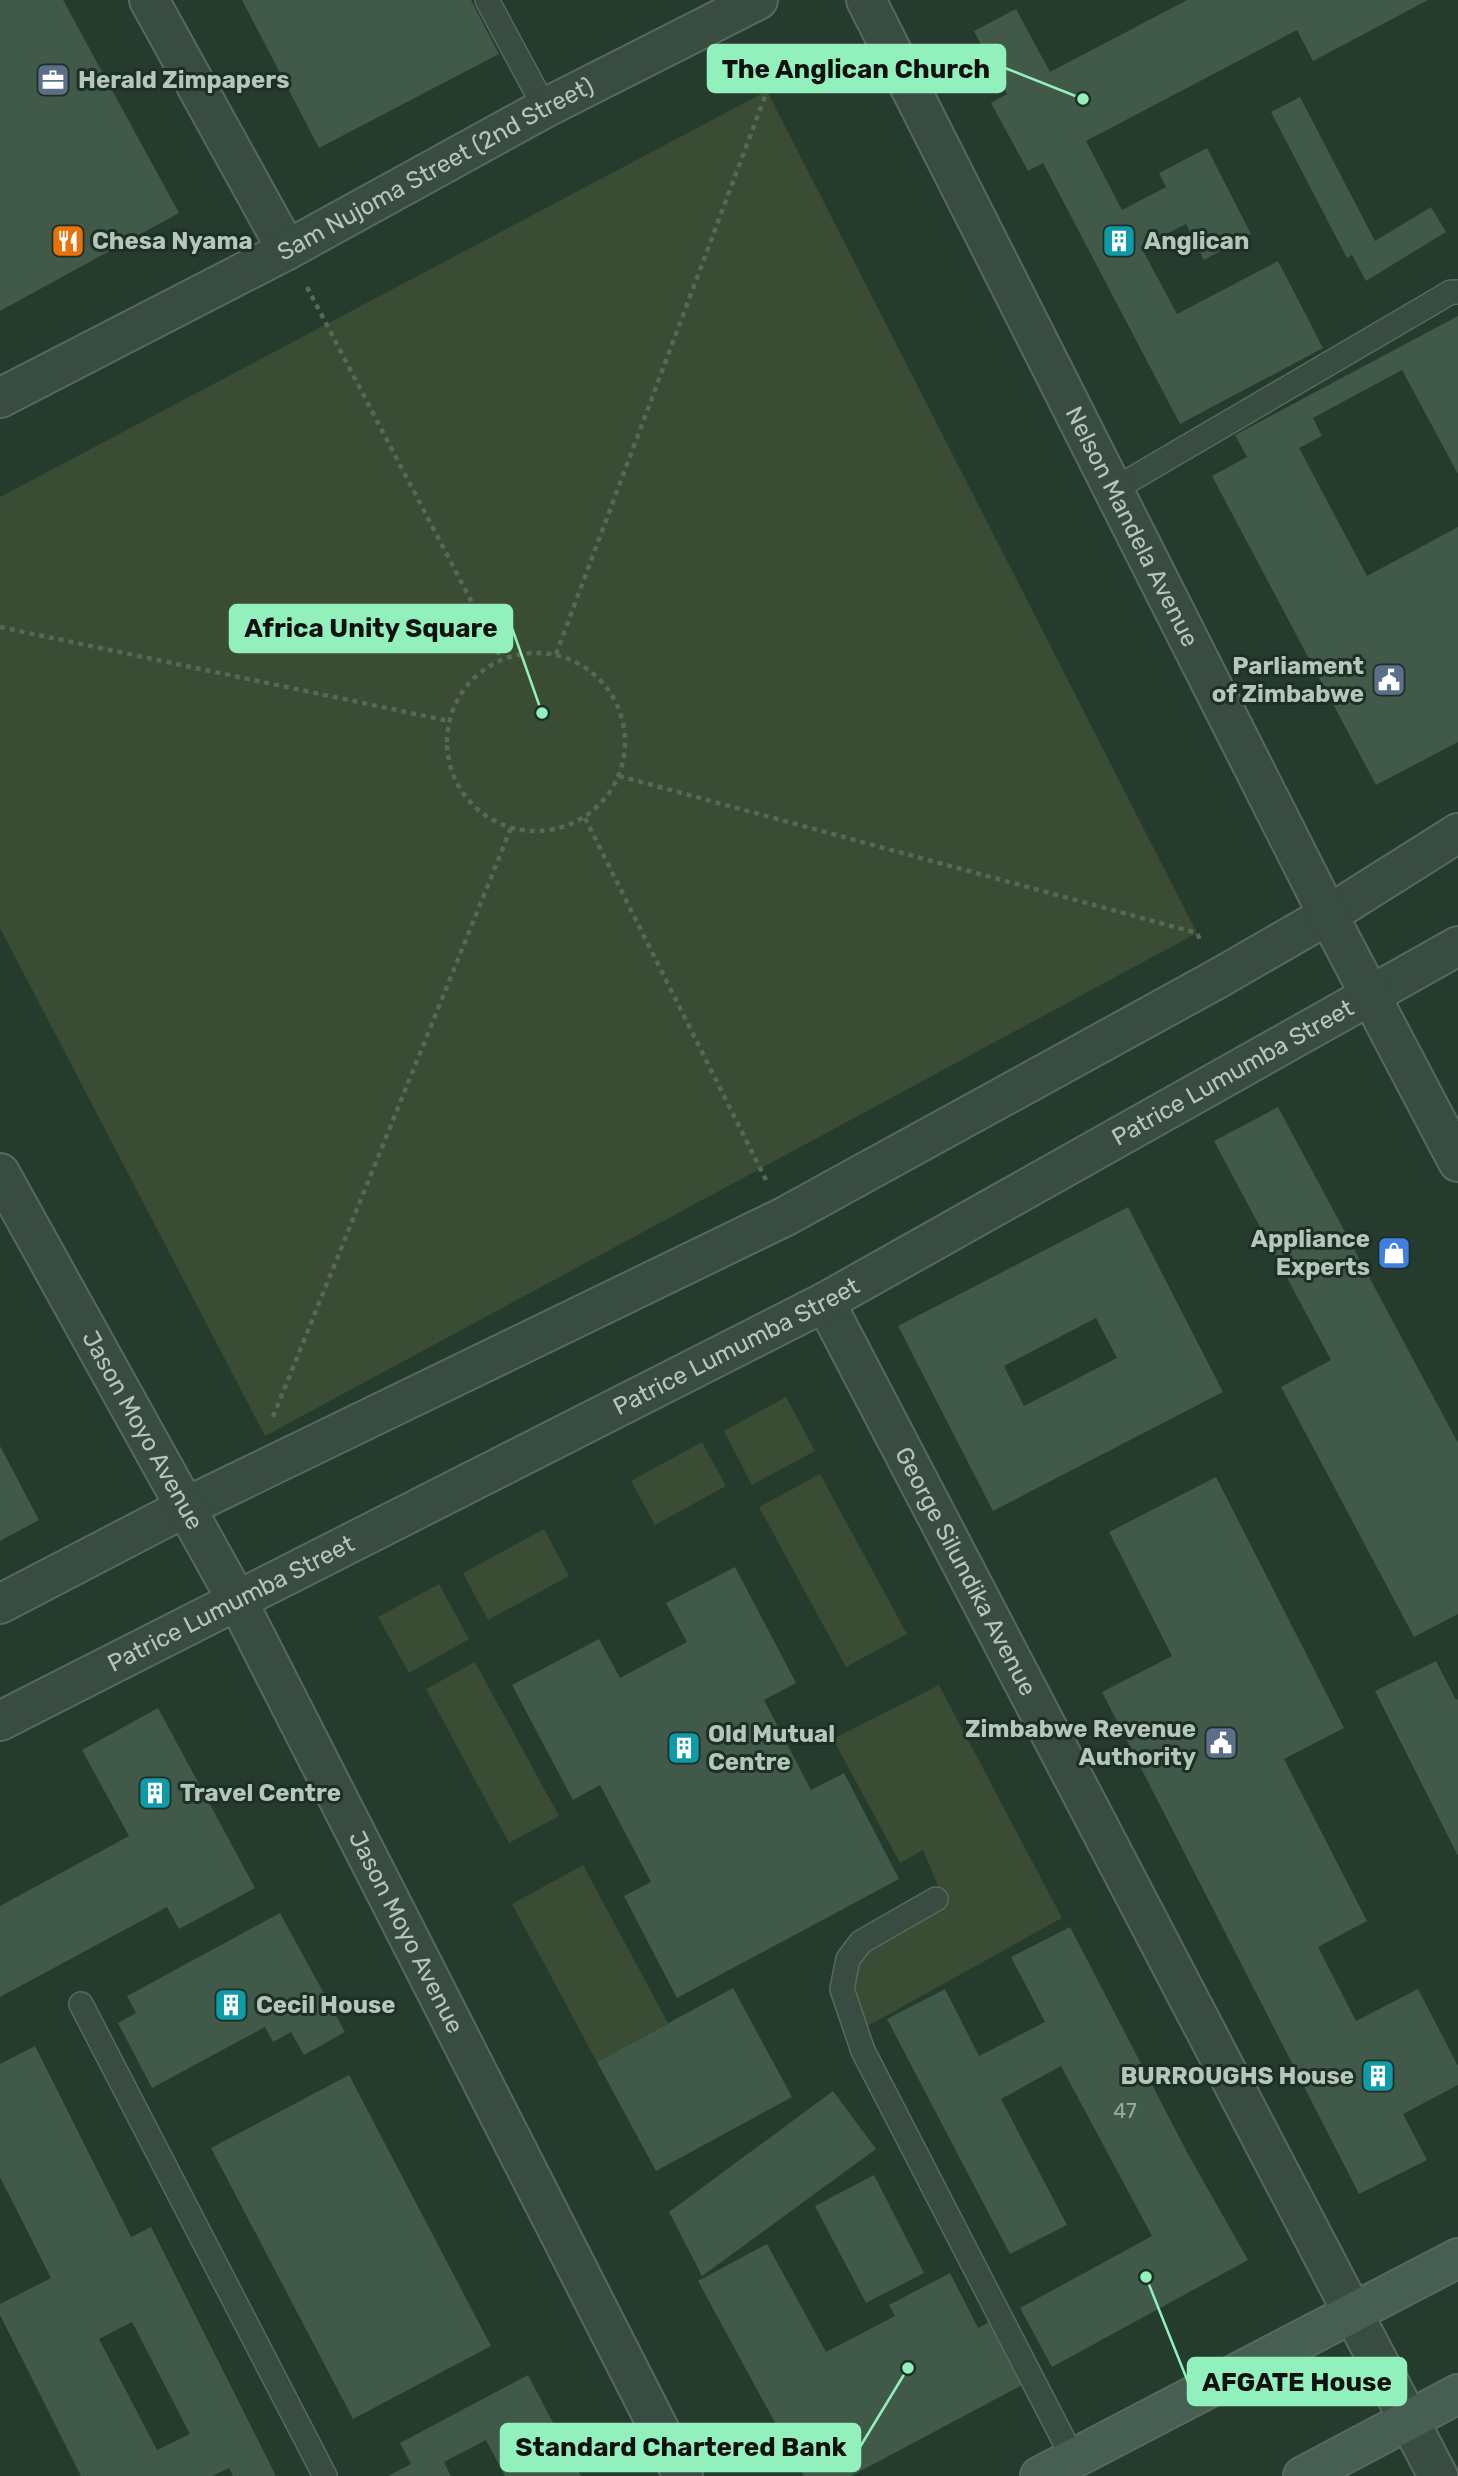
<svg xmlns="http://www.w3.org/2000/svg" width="1458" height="2476" font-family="Rubik,sans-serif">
<rect width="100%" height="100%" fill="#253b2e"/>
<path fill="#3b4c34" d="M767,91L1197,933L265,1436L0,928V497Z
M786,1397L815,1451L752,1485L724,1431Z
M702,1442L726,1486L655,1525L631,1481Z
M820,1474L907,1634L846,1667L759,1507Z
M544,1529L569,1576L488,1620L463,1573Z
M439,1584L469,1639L409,1673L378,1617Z
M475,1662L559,1816L509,1843L426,1689Z
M939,1685L1062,1918L846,2038L830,1995L841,1947L939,1888L923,1850L900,1863L833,1739Z
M583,1865L668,2023L597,2062L512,1904Z"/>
<path fill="#405949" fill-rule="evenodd" d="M0,0H63L179,213L0,311Z
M242,0H471L499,54L319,148Z
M1187,0H1428L1313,61L1297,30L1086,141L1122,210L1166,187L1159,173L1207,148L1251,234L1204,260L1186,224L1141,247L1177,314L1278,261L1323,348L1180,424L1043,163L1028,171L991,103L1007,94L974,31L1016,9L1050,72Z
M1300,97L1375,241L1431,207L1446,232L1366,281L1352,255L1347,258L1271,112Z
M1458,316V474L1402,370L1313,418L1322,436L1299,448L1367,576L1458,527V742L1376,785L1212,476L1247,457L1235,435Z
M1278,1107L1458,1443V1614L1414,1637L1281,1387L1331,1360L1214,1141Z
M1128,1207L1223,1392L993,1511L898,1326ZM1096,1318L1117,1358L1024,1406L1004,1366Z
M0,1446L39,1520L0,1541Z
M1216,1477L1344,1728L1284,1759L1367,1921L1318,1947L1356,2021L1418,1989L1458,2066V2085L1403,2114L1427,2160L1359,2194L1102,1692L1172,1656L1109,1532Z
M735,1567L796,1683L764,1700L811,1790L844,1773L899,1879L677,1998L624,1896L651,1882L600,1785L573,1800L512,1685L599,1639L620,1678L687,1642L666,1603Z
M1436,1661L1456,1700L1458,1699V1856L1375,1691Z
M158,1708L255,1888L179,1929L167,1907L0,1997V1906L129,1836L82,1750Z
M280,1913L345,2032L304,2055L291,2032L273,2042L265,2027L152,2088L118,2023L136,2013L127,1996Z
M1070,1927L1188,2154L1248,2260L1052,2367L1020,2308L1152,2236L1061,2066L1001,2099L1067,2225L1010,2254L887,2019L945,1989L979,2056L1045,2022L1011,1957Z
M733,1988L792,2097L656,2171L597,2062Z
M35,2046L131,2237L151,2227L276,2476H233L229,2468L212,2476H81L0,2315V2304L51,2278L0,2177V2064ZM132,2322L190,2434L157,2450L99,2339Z
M349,2075L491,2346L353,2419L211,2148Z
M833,2091L876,2149L702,2276L669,2212Z
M874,2175L924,2273L866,2303L815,2206Z
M767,2244L826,2352L895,2316L889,2305L950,2273L978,2328L993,2320L1026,2383L851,2476H804L698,2281Z
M528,2375L581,2476H505L486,2440L444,2462L451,2476H388L411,2464L400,2443Z"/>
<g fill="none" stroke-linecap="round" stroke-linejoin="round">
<defs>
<path id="service" d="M487,0L545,108
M1113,490L1451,292H1458
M936,1899L861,1942L848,1959L842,1989L863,2051L1073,2458
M81,2004L325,2476"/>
<g id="minor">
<path d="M149,0L287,250"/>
<path id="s1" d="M825,1302L1438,2476"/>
<path d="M0,1604L186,1507L784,1217L1217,979L1328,915L1458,833"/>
<path id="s2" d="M0,1721L825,1302L1458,946"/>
</g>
<g id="tertiary">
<path id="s3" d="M866,0L1328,915L1458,1162"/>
<path id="s4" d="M0,398L287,250L545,108L758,0"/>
<path id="s5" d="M0,1173L238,1602L683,2476"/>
</g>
<path id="secondary" d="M1040,2476L1458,2258
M1303,2476L1458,2394"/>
</defs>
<use href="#service" stroke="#57695f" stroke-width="26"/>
<use href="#minor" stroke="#57695f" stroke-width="42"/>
<use href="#tertiary" stroke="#57695f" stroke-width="42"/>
<use href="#secondary" stroke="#57695f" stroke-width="42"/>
<path stroke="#576956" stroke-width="4.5" stroke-dasharray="5 5" stroke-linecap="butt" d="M307,287L501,658
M0,627L449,721
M447 742a89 89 0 1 1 178 0a89 89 0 1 1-178 0Z
M556,654L767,91L748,53
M619,776L1197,933L1200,940
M585,818L766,1180
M273,1417L511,828"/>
<use href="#service" stroke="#394c41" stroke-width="23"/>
<use href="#minor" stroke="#394c41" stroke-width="38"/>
<use href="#tertiary" stroke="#394c41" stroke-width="38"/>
<use href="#secondary" stroke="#475e52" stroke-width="38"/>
</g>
<defs>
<symbol id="office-square" viewBox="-11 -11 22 22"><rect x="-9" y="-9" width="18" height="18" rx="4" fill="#5c6f8a" stroke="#1e3026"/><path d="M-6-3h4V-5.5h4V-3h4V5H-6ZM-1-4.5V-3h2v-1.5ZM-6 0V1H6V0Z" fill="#fff"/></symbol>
<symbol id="restaurant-square" viewBox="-11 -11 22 22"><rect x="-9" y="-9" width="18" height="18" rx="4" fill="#e8710a" stroke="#1e3026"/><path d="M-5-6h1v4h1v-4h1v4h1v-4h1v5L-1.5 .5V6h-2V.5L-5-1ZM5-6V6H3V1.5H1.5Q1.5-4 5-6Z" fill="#fff"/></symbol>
<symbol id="building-square" viewBox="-11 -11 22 22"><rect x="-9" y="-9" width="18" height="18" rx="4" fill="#0f9aa8" stroke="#1e3026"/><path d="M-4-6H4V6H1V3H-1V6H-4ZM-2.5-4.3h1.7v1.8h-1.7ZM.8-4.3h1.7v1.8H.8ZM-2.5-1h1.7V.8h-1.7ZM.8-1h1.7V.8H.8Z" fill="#fff"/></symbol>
<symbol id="civic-square" viewBox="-11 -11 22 22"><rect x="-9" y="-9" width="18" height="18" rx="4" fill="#5c6f8a" stroke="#1e3026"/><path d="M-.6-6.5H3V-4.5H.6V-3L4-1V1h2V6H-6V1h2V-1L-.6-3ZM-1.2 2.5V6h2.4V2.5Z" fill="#fff"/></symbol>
<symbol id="shop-square" viewBox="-11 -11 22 22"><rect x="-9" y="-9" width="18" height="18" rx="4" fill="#3f7fe0" stroke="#1e3026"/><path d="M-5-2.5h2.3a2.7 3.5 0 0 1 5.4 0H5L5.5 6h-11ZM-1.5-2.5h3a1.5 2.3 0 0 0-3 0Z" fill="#fff"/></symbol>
</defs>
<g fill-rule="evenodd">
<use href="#office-square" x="34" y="61" width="38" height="38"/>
<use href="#restaurant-square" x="49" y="222" width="38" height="38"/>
<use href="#building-square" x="1100" y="222" width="38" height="38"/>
<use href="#civic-square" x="1370" y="661" width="38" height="38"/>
<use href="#shop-square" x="1375" y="1234" width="38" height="38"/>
<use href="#civic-square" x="1202" y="1724" width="38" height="38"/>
<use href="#building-square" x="665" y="1729" width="38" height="38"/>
<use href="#building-square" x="136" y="1774" width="38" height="38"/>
<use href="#building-square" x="212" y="1986" width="38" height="38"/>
<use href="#building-square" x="1359" y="2057" width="38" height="38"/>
</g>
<g text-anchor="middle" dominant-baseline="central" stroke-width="6" stroke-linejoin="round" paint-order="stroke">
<g font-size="21" fill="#98aca0">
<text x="1125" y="2110">47</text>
</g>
<g font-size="24" font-weight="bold" fill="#b5c7bd" stroke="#1e3026" text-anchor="start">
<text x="78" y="80">Herald Zimpapers</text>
<text x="92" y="241">Chesa Nyama</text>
<text x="1144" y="241">Anglican</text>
<text x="1364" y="666" text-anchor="end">Parliament<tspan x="1364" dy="28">of Zimbabwe</tspan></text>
<text x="1370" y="1239" text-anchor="end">Appliance<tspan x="1370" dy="28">Experts</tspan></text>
<text x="1196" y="1729" text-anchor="end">Zimbabwe Revenue<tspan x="1196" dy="28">Authority</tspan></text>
<text x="708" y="1734">Old Mutual<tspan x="708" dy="28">Centre</tspan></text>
<text x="180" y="1793">Travel Centre</text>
<text x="256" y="2005">Cecil House</text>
<text x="1354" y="2076" text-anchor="end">BURROUGHS House</text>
</g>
<g font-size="24" fill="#b5c7bd" stroke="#1e3026">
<text stroke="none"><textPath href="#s4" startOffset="492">Sam Nujoma Street (2nd Street)</textPath></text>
<text stroke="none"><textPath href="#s3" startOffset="590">Nelson Mandela Avenue</textPath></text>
<text stroke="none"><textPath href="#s2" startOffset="1393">Patrice Lumumba Street</textPath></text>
<text stroke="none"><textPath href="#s2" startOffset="826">Patrice Lumumba Street</textPath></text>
<text stroke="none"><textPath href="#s5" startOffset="294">Jason Moyo Avenue</textPath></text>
<text stroke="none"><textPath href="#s1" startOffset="304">George Silundika Avenue</textPath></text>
<text stroke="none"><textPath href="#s2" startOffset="259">Patrice Lumumba Street</textPath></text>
<text stroke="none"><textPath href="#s5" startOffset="861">Jason Moyo Avenue</textPath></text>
</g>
</g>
<path fill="none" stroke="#91f0bb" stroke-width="2.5" d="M1083 99L1005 68M542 713L512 628M1146 2277L1188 2382M908 2368L860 2447"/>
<g fill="#91f0bb" stroke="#1e3026" stroke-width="2.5">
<circle cx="1083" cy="99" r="7"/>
<circle cx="542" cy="713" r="7"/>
<circle cx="1146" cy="2277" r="7"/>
<circle cx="908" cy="2368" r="7"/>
</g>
<g fill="#91f0bb" stroke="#91f0bb" stroke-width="2.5">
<rect x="708" y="45" width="297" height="47" rx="7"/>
<rect x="230" y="605" width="282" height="47" rx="7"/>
<rect x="1188" y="2358" width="218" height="47" rx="7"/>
<rect x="501" y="2424" width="359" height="47" rx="7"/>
</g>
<g font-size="26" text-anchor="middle" font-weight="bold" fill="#111">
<text x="856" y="78">The Anglican Church</text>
<text x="371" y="637">Africa Unity Square</text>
<text x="1297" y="2391">AFGATE House</text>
<text x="681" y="2456">Standard Chartered Bank</text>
</g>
</svg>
